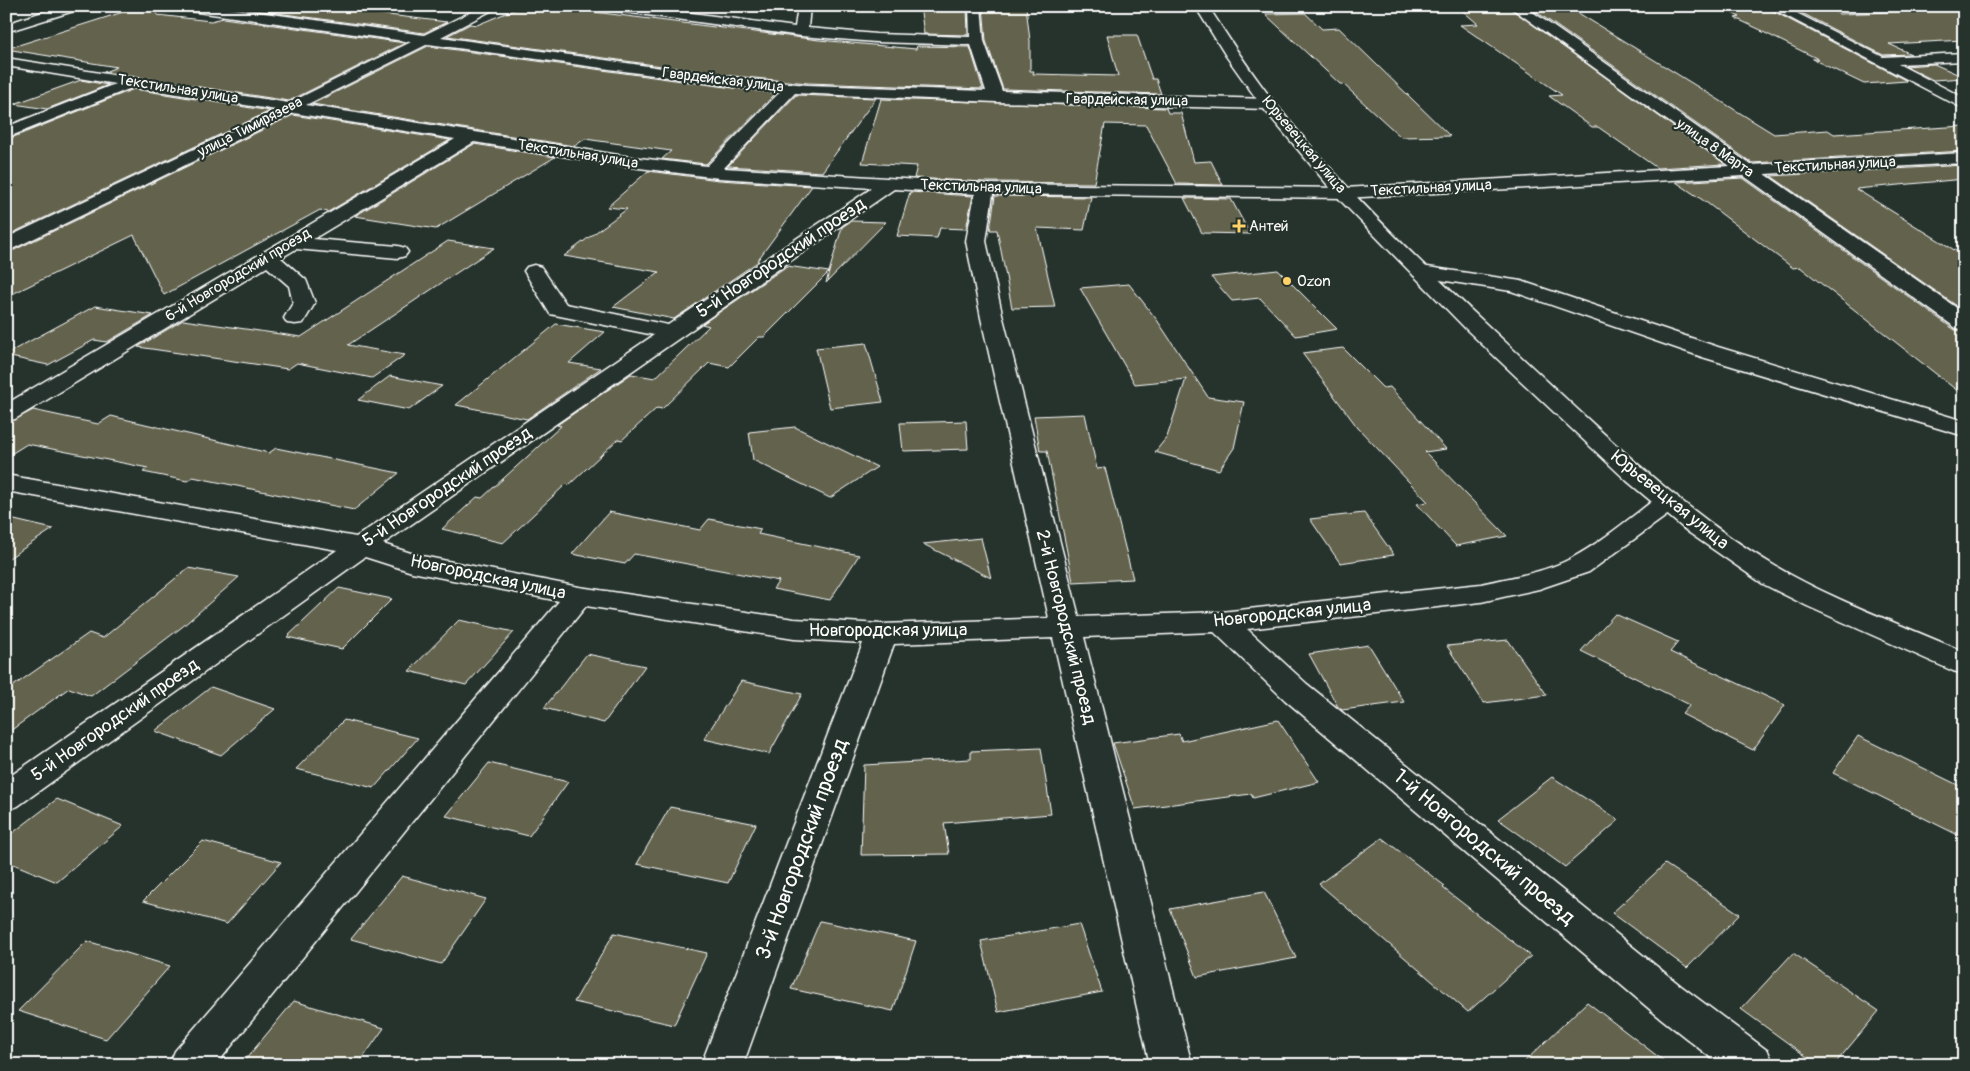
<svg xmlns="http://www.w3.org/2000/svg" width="1970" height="1071" font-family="Pangolin,sans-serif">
<rect width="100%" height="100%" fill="#26332d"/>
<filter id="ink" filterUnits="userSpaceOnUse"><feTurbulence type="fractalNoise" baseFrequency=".02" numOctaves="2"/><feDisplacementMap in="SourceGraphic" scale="10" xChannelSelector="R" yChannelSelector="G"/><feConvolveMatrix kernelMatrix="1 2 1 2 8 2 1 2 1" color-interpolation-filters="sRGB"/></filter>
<g filter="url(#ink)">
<path fill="#63634e" stroke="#fff" d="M142,6H156L157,15L211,21L223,18L405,43L289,101L104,72L117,67L6,49Z
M256,6H313L447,22L424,33L248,9Z
M523,6H546L819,40L916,49L917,46L970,47L983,89L808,83L733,76L447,36L470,24L477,25Z
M920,6H967L968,35L924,34Z
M983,6H1026L1030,41V71H1034L1033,74L1118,76L1107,35H1137L1152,79H1156L1161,94L1003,89L986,41Z
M1457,6H1507L1725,164L1657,168L1598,127H1592L1549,96L1562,95L1460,25L1478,24Z
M1528,6H1567L1774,134L1828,130L1834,134L1964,126V151L1752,163Z
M1826,7L1839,14L1964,9V40L1889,44L1911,54L1883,55L1792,8Z
M1769,9L1907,81L1864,84L1812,59H1818L1761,31H1763L1735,18L1740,17L1726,10Z
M1305,13L1322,29L1339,28L1450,136L1401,137L1343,84H1340L1265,14Z
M428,46L733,88L776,93L706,164L662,159L671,151L585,139L574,146L312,104Z
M1934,64L1964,77V78L1933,80L1905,66Z
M81,80L108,85L47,109L14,104Z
M134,89L270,111L6,236V140Z
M796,95L876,98L822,172L728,166Z
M881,99L1166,108L1168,113H1181L1194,162L1211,161L1223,185L1177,184L1146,125L1105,124L1094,183L985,182L914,178L917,166L862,163Z
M293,115L450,140L328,212L320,210L164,295L134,235L6,297V254Z
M474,144L555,157L436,229L355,216Z
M1964,165V179L1856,189L1964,256V311L1771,176Z
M648,171L719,180L812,186L757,261H759L674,319L613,307L659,272L564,256L627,209L607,207Z
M1743,178L1955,330L1964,331V396L1800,267L1793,268L1707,203L1676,182Z
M910,192L973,196L966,229L940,228L937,238L897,236Z
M995,196L1091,197L1084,230L1037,228L1055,307L1012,308L997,230H990Z
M1184,198L1231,199L1250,234L1202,233Z
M851,221L886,222L826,283L829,272L764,337H759L729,367L709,363L662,409L657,408L622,440L618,439L569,485L566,484L503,543L442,529L477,497L482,498L561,426L557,425L631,374L655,378L709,326L702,324L787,266L829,272L842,227Z
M448,241L494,248L348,345L405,355L372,378L297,363L288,369L138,347L183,320L301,337Z
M1278,270L1337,329L1296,336L1260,298L1232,301L1211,277Z
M1129,284L1157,320L1208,397L1244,402L1234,448L1219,470L1155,452L1167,437L1186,379L1135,384L1080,288Z
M95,306L153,315L107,342L94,340L48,365L6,356V354Z
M556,324L605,332L569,363L601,368L527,419L456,405Z
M866,343L883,402L830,408L816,348Z
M1343,348L1383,388L1390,387L1446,449L1425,452L1507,536L1456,546L1417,504L1428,502L1358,428L1302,353Z
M390,376L442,386L409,410L358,400Z
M33,410L98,424L111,416L269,453L276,448L399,473L354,510L193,477L187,481L143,472L148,468L27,444L6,457V424Z
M1085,414L1097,469L1105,468L1133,579L1073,582L1047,451H1040L1034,416Z
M966,421L968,449L903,451L900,423Z
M795,427L877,467L830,498L753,460L749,432Z
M609,512L700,530L709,519L761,529L758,534L859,555L830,600L773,589L779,581L634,554L625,564L572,554Z
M1364,513L1394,555L1340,563L1310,519Z
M6,518L53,529L6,560Z
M981,538L991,578L923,544Z
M188,568L239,577L182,627L91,696L69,688L6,734V691L89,633L103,638Z
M339,588L392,599L342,649L287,637Z
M1615,614L1678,642L1670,652L1785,705L1753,750L1682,714L1690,705L1581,651Z
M459,620L514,632L466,685L409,671Z
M1508,640L1547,695L1484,703L1447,646Z
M1369,645L1404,702L1342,710L1338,707L1309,654Z
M587,654L645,666L604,723L544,708Z
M741,681L802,694L769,754L704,739Z
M211,687L275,709L221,755L155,731Z
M344,720L418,738L374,788L296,769Z
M1278,720L1319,782L1253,798L1251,794L1135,809L1113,743L1179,734L1182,741Z
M1858,736L1964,788V838L1833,773Z
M1041,748L1051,814L944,823L949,854L861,855L864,765L971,759V751Z
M489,763L568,782L529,836L446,816Z
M1552,777L1619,820L1565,867L1498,819Z
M57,799L123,826L57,882L6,861V838Z
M670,807L756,824L728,883L637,864Z
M1382,838L1445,886L1443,888L1531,956L1468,1012L1319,884Z
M203,841L281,862L227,924L143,901Z
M1665,864L1740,914L1687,968L1612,913Z
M402,876L486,899L441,964L351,939Z
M1264,892L1296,958L1197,977L1170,909Z
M820,921L916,941L893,1011L791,989Z
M1079,924L1102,992L998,1012L981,941Z
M614,933L707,953L674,1025L574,1002Z
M87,941L170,966L106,1039L18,1011Z
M1793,953L1879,1011L1834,1065H1818L1741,1009Z
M294,1001L384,1028L358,1065H241Z
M1587,1002L1669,1065H1521Z"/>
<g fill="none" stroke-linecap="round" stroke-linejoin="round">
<defs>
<path id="minor" d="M61,6H81L80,9L6,32V24Z
M177,6H213L424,35L483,6H500L441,37L733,78L808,85L986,91L971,45L876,42L801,36L610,10L604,6H640L795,27L798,6H810L808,28L876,34L970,37L969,6H981L984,41L1002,91L1268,99L1274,101L1276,104L1274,107L1268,109L996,102L795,93L724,168L985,184L1344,188L1730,166L1509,6H1524L1751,165L1964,153V163L1765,174L1964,313V329L1956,328L1744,176L1344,198L993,194L986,241L1003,318L1079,617L1221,612L1481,584C1508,578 1546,572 1570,559C1602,542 1630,518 1659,496L1668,494L1677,496L1681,502L1677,508L1589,572L1539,589L1481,602L1247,629L1307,684L1681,986L1768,1051L1774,1065H1720L1653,1012L1285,700L1214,632L1084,637L1192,1065H1150L1053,638L894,644L743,1065H701L863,643L794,639L586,606L216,1065H169L175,1051L559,601L412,572L365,557L18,806L6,810V779L337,550L6,491V475L356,537L654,335L550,314L524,271L527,267L534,265L541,267L566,304L668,325L872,188L719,178L631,167L474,142L313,239L398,246L405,248L408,252L405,256L398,258L296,249L281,258L306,280L315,303L303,323L295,324L287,323L284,318L293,303L289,286L267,267L15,419L6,421V404L455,139L293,113L6,252V238L276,110L134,87L6,138V127L115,84L6,66V58L289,103L411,42L183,10ZM428,44L733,86L780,92L707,166L631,157L306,105ZM894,189L975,194L966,241L981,318L1049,618L882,624L794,619L579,587L417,555L383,544Z
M1767,6H1783L1883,57L1964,53V61L1898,64L1964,98V109Z
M1421,266L1521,281L1718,347L1964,421V436L1702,357L1511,291L1414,276L1411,272L1414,268Z"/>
<path id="major" d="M1195,6H1208C1229,39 1250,71 1274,102C1351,199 1442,283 1532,367C1608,438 1684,512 1775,566C1834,601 1901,624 1964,652V674L1953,671L1807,606L1763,584L1688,532L1627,481L1468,331L1341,201L1263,108L1226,56Z"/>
</defs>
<use href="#minor" stroke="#fff" stroke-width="3"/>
<use href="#major" stroke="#fff" stroke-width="3"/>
<use href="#minor" fill="#26332d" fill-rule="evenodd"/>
<use href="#major" fill="#26332d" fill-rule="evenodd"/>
</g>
</g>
<g fill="#ffd166" stroke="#26332d" stroke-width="2">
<path d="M1236.5 218.5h5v5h5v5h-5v5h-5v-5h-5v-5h5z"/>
<circle cx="1287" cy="281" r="5"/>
</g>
<g text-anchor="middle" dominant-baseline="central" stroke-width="4.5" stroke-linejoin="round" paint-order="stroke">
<g font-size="15" fill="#fff" stroke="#26332d">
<text transform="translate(723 80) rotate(7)">Гвардейская улица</text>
<text transform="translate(178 89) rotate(9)">Текстильная улица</text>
<text transform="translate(1127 100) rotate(1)">Гвардейская улица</text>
<text transform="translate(250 127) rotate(-27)">улица Тимирязева</text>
<text transform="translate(1304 145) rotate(50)">Юрьевецкая улица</text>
<text transform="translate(1715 148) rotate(35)">улица 8 Марта</text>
<text transform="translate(578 154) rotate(9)">Текстильная улица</text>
<text transform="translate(1835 165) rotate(-3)">Текстильная улица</text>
<text transform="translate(981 187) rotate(2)">Текстильная улица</text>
<text transform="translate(1431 188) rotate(-3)">Текстильная улица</text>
<text transform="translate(238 275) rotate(-31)">6-й Новгородский проезд</text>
</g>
<g font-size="15" fill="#fff" stroke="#26332d" text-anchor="start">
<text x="1249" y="226">Антей</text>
<text x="1297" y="281">Ozon</text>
</g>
<g font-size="18" fill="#fff" stroke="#26332d">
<text transform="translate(781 258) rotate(-34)">5-й Новгородский проезд</text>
<text transform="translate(447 487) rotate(-34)">5-й Новгородский проезд</text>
<text transform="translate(1670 500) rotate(39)">Юрьевецкая улица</text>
<text transform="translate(488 577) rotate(12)">Новгородская улица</text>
<text transform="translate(1292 613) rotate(-6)">Новгородская улица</text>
<text transform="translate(1066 627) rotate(76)">2-й Новгородский проезд</text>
<text x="888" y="630">Новгородская улица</text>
<text transform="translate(115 720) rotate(-35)">5-й Новгородский проезд</text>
</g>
<g font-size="21" fill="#fff" stroke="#26332d">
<text transform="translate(1484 847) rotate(40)">1-й Новгородский проезд</text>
<text transform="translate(802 849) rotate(-70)">3-й Новгородский проезд</text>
</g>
</g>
<rect width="1970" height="1071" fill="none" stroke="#26332d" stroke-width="25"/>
<rect x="12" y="12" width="1945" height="1046" fill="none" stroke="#fff" stroke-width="2" filter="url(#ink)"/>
</svg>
